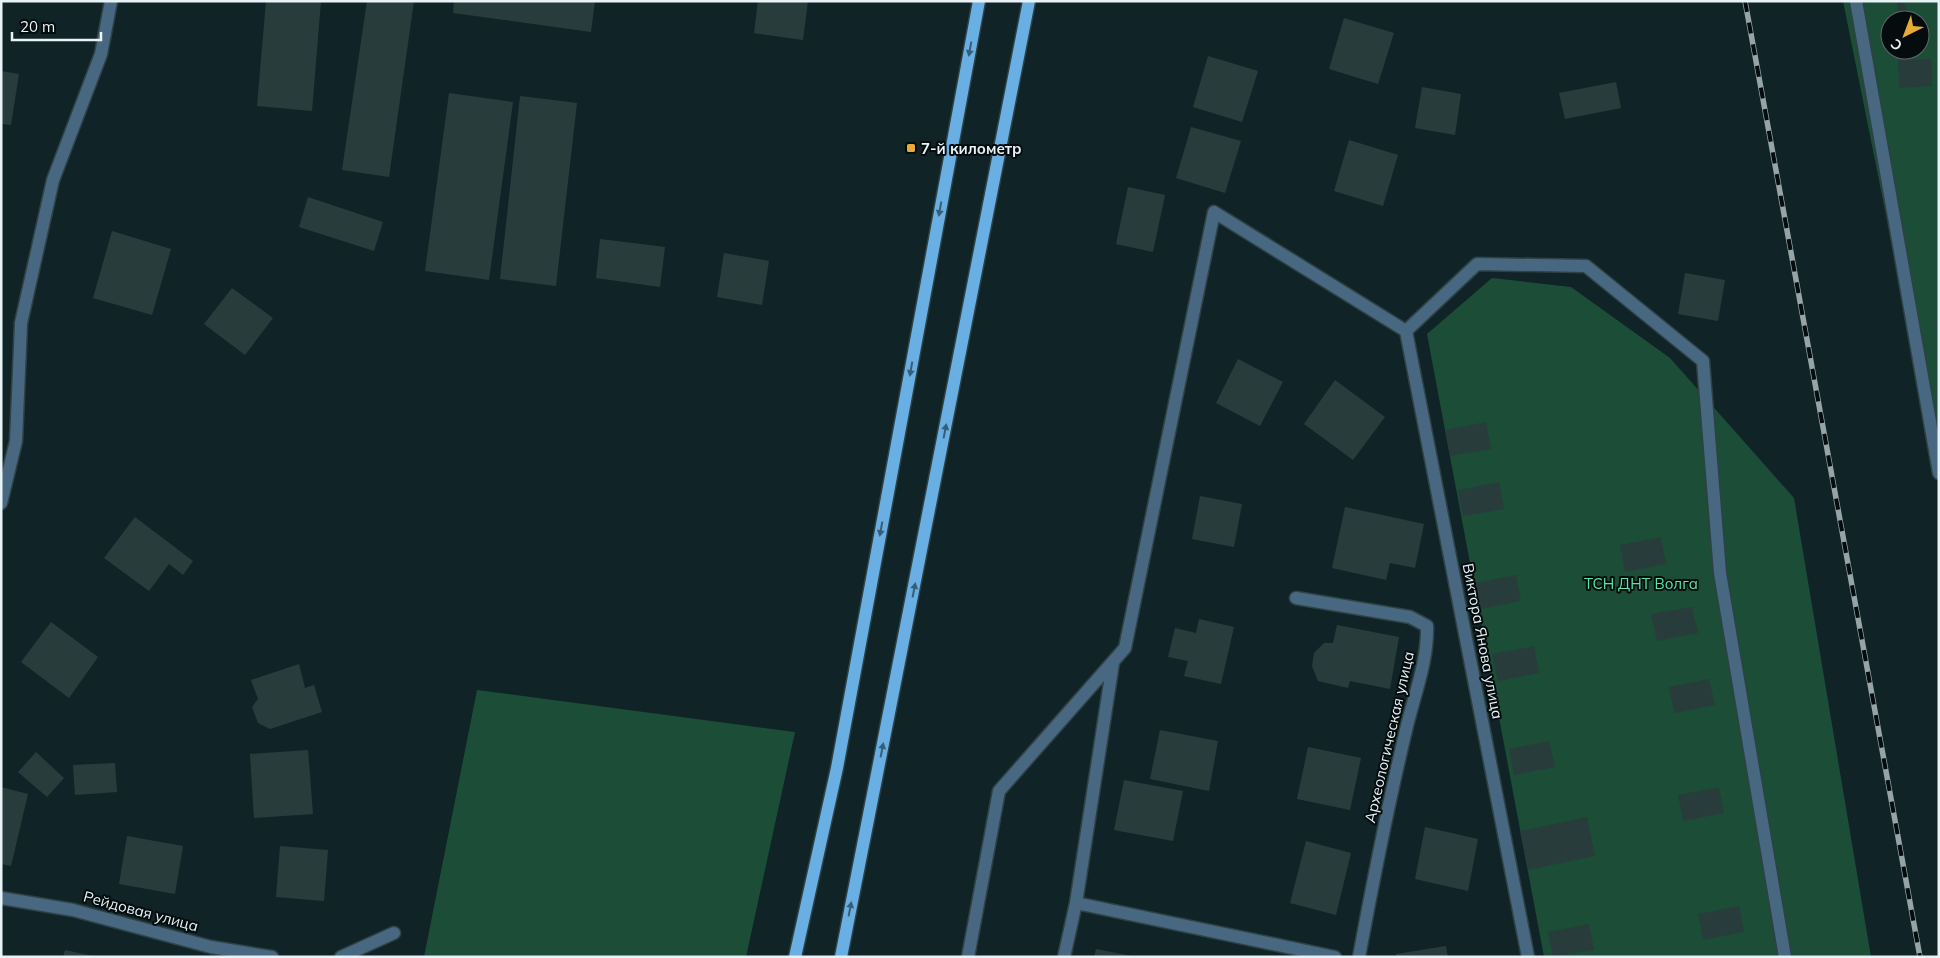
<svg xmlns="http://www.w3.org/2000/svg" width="1940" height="958" font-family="Mulish,sans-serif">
<rect width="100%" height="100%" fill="#102428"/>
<path fill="#1c4d36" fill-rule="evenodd" d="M1843,1H1939V479ZM1890,20H1920V50H1890Z
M1492,278L1571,287L1670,358L1794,498L1871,957H1544L1427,334Z
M477,690L795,732L746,957H424Z"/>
<path fill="#283d3b" d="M266,1H321L312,111L257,106Z
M367,1H414L389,177L342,170Z
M454,1H595L591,32L453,13Z
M758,1H808L803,40L754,33Z
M1897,1H1902L1914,20H1898Z
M1344,18L1394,33L1378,84L1329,69Z
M1920,30L1929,44H1920Z
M1208,56L1258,71L1242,122L1193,107Z
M1931,59L1932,86L1899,88L1898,60Z
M1,71L19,74L11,125L1,124Z
M1616,82L1621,108L1565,119L1559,93Z
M1422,87L1461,94L1455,135L1415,128Z
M449,93L513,102L489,280L425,271Z
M520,96L577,103L556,286L500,279Z
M1191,127L1241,141L1225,193L1176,178Z
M1349,140L1398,155L1383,206L1334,191Z
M1128,187L1165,195L1153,252L1116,244Z
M308,197L383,222L374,251L299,227Z
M112,231L171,249L152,315L93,298Z
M600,239L665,247L660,287L596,278Z
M724,253L769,261L762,305L717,297Z
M1685,273L1725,280L1718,321L1678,314Z
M232,288L273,318L245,355L204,324Z
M1238,359L1283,382L1260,426L1216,403Z
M1335,380L1385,417L1353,460L1304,424Z
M1486,422L1491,449L1450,456L1445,430Z
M1499,482L1504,509L1463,516L1458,490Z
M1200,496L1242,504L1234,547L1192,539Z
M1345,507L1424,524L1415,568L1390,563L1386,580L1332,568Z
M135,517L193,561L183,575L169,564L149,591L104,558Z
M1661,537L1666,564L1625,572L1620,545Z
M1516,575L1521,601L1481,609L1475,583Z
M1692,607L1698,633L1657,641L1651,614Z
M1199,619L1234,627L1221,684L1184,676L1188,661L1168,657L1175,628L1196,633Z
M51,622L98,657L69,698L21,662Z
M1337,625L1399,637L1390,689L1350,681L1348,688L1318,681L1312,666L1314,653L1324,643H1333Z
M1534,646L1539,673L1498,681L1492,654Z
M299,664L305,688L314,685L322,712L270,729L258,723L252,707L258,699L251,680Z
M1709,679L1715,705L1674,713L1669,687Z
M1160,730L1218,741L1209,791L1150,779Z
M1549,741L1555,767L1514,775L1509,749Z
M1308,747L1361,758L1350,810L1297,799Z
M308,750L313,814L254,818L250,754Z
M36,752L64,778L47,797L18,772Z
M115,763L117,792L75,795L73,765Z
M1124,780L1183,791L1173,841L1114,830Z
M1,787L28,794L11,866L1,864Z
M1719,787L1724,813L1683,821L1678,795Z
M1587,817L1595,856L1528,870L1520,831Z
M1425,827L1478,839L1468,891L1415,879Z
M127,836L183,846L175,894L119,884Z
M1306,841L1351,853L1336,915L1290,903Z
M280,846L328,850L324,901L276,897Z
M1739,906L1744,932L1703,940L1698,914Z
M1589,924L1594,950L1553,957L1548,932Z
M1446,946L1448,957H1396V954Z
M1096,949L1132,956V957H1094Z
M65,950L93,956L92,957H63Z"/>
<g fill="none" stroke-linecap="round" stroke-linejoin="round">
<defs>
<path id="minor" d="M1856,1L1939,473
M1406,331L1477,264L1586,266L1703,361L1720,573L1785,957
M1406,331L1528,957
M1,503L16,441L21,323L53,180L101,54L111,1
M1296,598L1410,617L1427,626C1428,662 1414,695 1406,730C1388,805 1373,881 1359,957
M1,898L73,910L211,947L272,957
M1076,903L1113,663
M341,957L394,933
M968,957L999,791L1125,648L1214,212L1406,331
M1064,957L1076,903L1335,957"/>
<path id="major" d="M795,957L837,768L979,1
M841,957L1029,1"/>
</defs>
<use href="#minor" stroke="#2e4145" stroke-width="15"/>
<use href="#major" stroke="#2e4145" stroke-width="15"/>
<use href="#minor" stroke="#476880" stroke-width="12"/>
<use href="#major" stroke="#69afe3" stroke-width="12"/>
<defs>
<path id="rail" d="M1745,1L1920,957"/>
</defs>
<use href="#rail" stroke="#95a4a8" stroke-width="5.5"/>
<use href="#rail" stroke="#040c0e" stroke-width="4" stroke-dasharray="11" stroke-linecap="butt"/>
</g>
<defs><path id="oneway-solid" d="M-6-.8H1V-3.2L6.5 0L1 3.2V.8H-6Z" transform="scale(1.25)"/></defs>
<g fill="#365e78">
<use href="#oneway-solid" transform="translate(970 49) rotate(100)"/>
<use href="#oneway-solid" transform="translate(940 209) rotate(100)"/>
<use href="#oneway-solid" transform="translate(911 369) rotate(100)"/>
<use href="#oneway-solid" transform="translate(945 431) rotate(-79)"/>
<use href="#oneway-solid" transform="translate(881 529) rotate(100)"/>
<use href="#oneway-solid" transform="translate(914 590) rotate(-79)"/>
<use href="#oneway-solid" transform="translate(882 750) rotate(-79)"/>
<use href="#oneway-solid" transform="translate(850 909) rotate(-79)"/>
</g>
<rect fill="#e8ab37" stroke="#040c0e" stroke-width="2" x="906" y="143" width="10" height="10" rx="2.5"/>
<g text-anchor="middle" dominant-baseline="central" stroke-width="4" stroke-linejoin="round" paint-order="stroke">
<g font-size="15" font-weight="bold" fill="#e7f3f6" stroke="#040c0e" text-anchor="start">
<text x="921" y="148">7-й километр</text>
</g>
<g font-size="15" fill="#59e5a6" stroke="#040c0e">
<text x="1641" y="583">ТСН ДНТ Волга</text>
</g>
<g font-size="15" fill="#e7f3f6" stroke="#040c0e">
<text transform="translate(1483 641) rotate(79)">Виктора Янова улица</text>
<text transform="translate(1389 737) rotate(-77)">Археологическая улица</text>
<text transform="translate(141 911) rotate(15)">Рейдовая улица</text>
</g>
</g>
<rect width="1940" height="958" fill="none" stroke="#e7f3f6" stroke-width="5"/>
<g transform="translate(1905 35) rotate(222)"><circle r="24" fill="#040c0e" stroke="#5f686b"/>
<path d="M0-4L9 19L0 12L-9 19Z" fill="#e8ab37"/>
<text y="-8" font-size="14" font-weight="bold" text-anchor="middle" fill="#e7f3f6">С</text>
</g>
<path d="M12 32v8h89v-8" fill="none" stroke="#e7f3f6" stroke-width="2.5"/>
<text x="20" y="32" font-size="15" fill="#e7f3f6" stroke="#040c0e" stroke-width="4" paint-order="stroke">20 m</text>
</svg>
